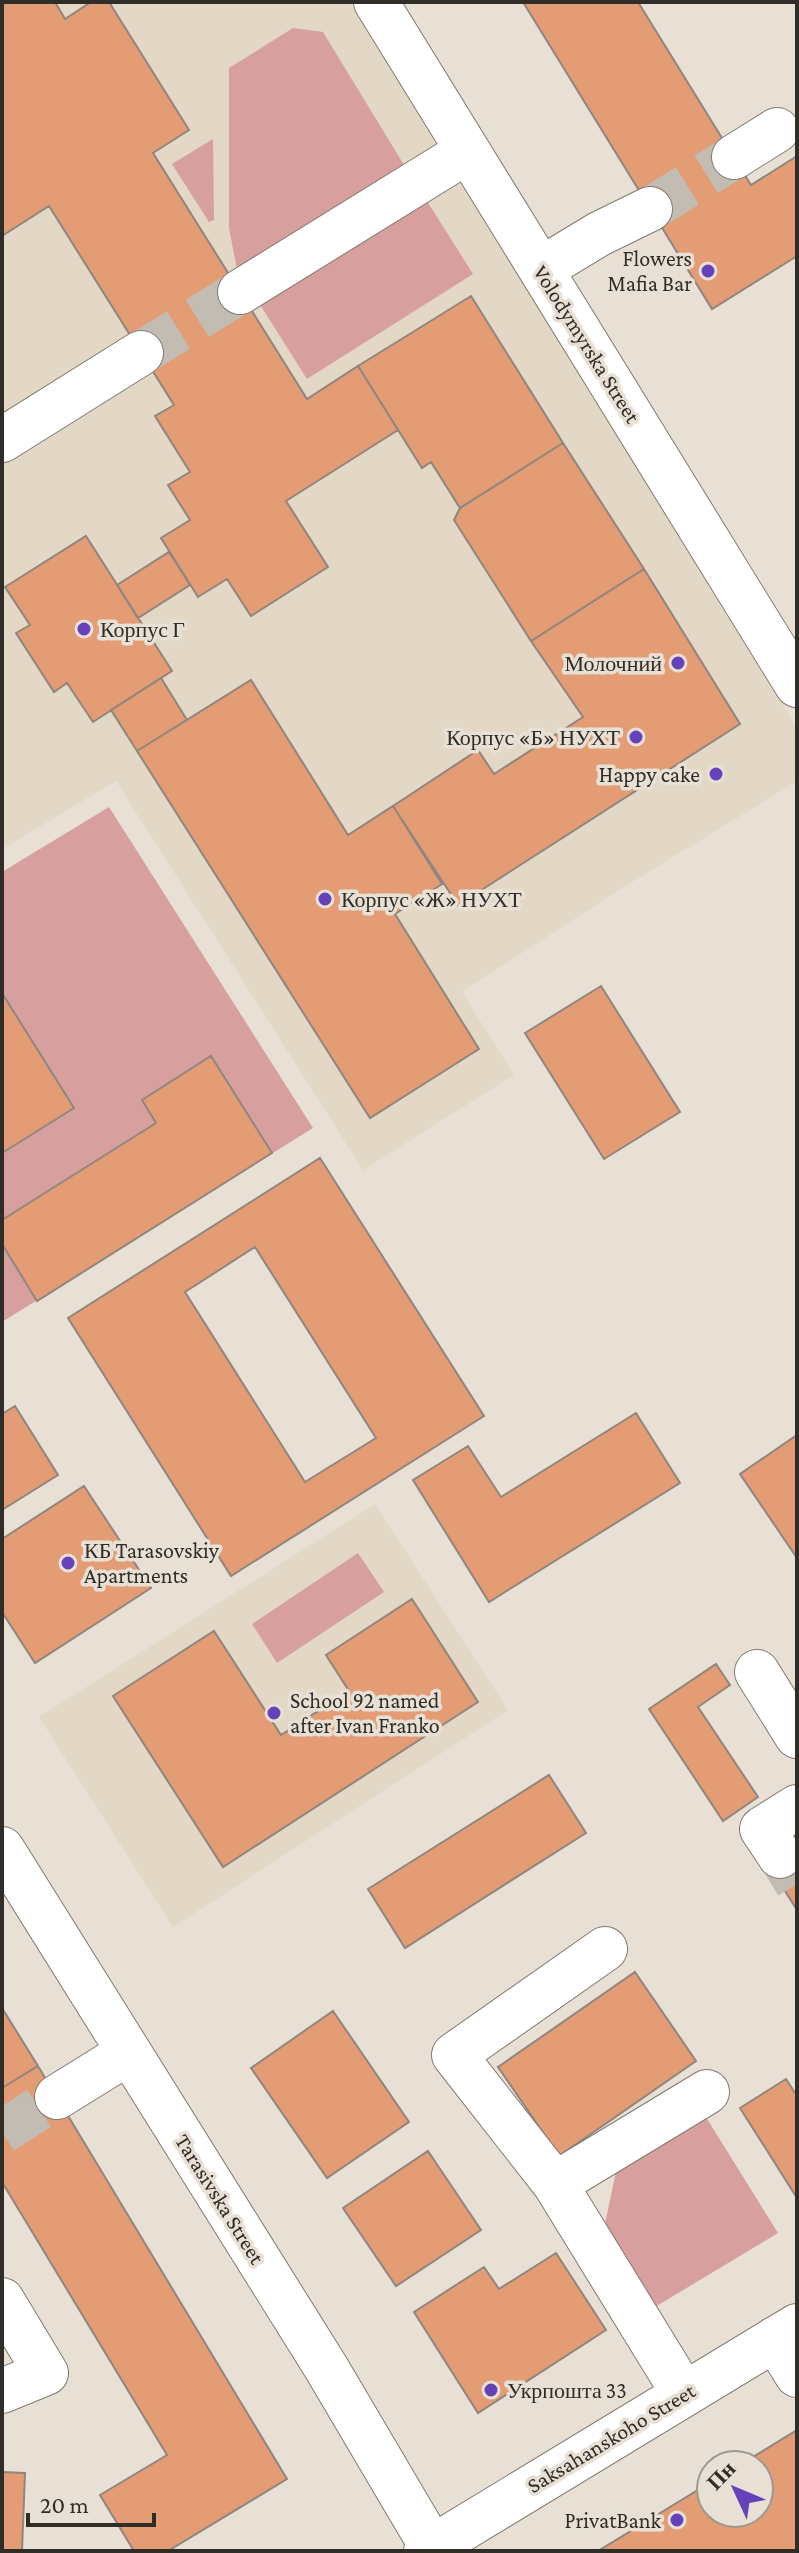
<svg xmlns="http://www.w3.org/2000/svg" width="799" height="2553" font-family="'Crimson Pro',serif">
<rect width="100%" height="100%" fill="#e8e0d5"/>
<path fill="#e3d7c5" d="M2,2H350L797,728V781L619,890L462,992L514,1075L363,1170L116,781L2,849Z
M375,1504L508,1710L173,1927L39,1717Z"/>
<path fill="#d79f9e" d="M293,28L323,32L404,165L237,269L229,228V68Z
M213,139L214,220L209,222L172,164Z
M425,198L473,274L307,379L259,303Z
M109,807L313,1128L2,1322V872Z
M358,1553L384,1592L277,1663L252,1624Z
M704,2114L778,2233L650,2310L603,2233L617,2167Z"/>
<path fill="#e39c74" stroke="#91857f" stroke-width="2" fill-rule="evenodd" d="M2,2H55L65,19L91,2H109L189,130L153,153L307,399L358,366L398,430L286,501L328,567L251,616L227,579L198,597L161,538L190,520L168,485L190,472L155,416L174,405L49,206L2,236Z
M523,2H638L751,185L797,156V256L712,309Z
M471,296L563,443L460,508L431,462L422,468L358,366Z
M563,443L644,569L531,641L454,520L460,508Z
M86,536L172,671L93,722L67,683L54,692L16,633L30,625L5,587Z
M169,552L190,585L138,618L117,585Z
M644,569L740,724L458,905L393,806L478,750L494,774L583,717L531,641Z
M161,678L187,720L137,751L111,710Z
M251,680L348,835L393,806L442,884L395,914L479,1049L370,1118L137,751Z
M601,986L680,1112L604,1159L525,1033Z
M2,993L74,1108L2,1153Z
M211,1056L272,1153L37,1301L2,1244V1220L156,1123L142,1100Z
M320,1158L484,1416L231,1576L68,1318ZM255,1247L376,1438L305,1482L185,1292Z
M15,1406L58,1475L2,1510V1414Z
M636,1413L680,1483L489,1602L413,1480L468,1446L501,1497Z
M797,1435V1558L740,1474Z
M84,1486L151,1588L35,1663L2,1612V1539Z
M412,1599L478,1702L223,1867L113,1696L214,1631L281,1735L349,1691L326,1655Z
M716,1664L730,1685L698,1707L758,1797L723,1821L649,1709Z
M549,1775L586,1833L405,1948L368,1889Z
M797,1846V1910L768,1864Z
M635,1972L696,2061L559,2156L498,2067Z
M2,2008L38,2066L2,2088Z
M333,2011L409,2122L327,2178L251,2068Z
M38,2066L287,2479L168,2551H134L100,2495L167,2455L2,2182V2088Z
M786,2079L797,2096V2198L740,2108Z
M428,2151L481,2230L396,2286L343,2208Z
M556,2253L606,2330L478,2413L414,2312L484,2267L499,2289Z
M797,2430V2551H598L711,2482V2513H759V2465H740Z
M2,2472L25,2473L22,2551H2Z"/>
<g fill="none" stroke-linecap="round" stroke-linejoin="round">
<path stroke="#c3bcb3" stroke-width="44" stroke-dasharray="44 22" stroke-linecap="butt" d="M650,209L734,157
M141,353L240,292
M780,1856L797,1884
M2,2132L57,2097"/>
<defs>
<path id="minor" d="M376,2L797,685
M734,157L777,130
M541,269L599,234L650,209
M240,292L468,151
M2,440L141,353
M757,1672L797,1736
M2,1849L327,2369L432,2547
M780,1856L762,1829L797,1807
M605,1949L454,2055L555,2184L684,2394
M57,2097L128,2053
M555,2184L707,2092
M2,2300L46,2373L2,2391
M775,2339L797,2375"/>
<path id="major" d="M426,2551L797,2326"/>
</defs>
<use href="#minor" stroke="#817a70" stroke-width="46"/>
<use href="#major" stroke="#817a70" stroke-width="46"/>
<use href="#minor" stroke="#fff" stroke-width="44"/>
<use href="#major" stroke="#fff" stroke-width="44"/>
</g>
<g fill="#6642ba" stroke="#e8e0d5" stroke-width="3">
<circle cx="708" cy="271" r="8"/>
<circle cx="84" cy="629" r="8"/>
<circle cx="678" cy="663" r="8"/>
<circle cx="636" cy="737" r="8"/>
<circle cx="716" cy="774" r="8"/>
<circle cx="325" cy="899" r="8"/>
<circle cx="68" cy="1563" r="8"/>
<circle cx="274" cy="1713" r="8"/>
<circle cx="491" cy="2390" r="8"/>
<circle cx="677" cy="2520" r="8"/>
</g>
<g text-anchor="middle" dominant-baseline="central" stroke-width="7" stroke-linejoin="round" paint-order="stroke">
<g font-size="22" fill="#302d29" stroke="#e8e0d5" text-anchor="end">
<text x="692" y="258">Flowers<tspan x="692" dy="25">Mafia Bar</tspan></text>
<text x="100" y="629" text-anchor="start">Корпус Г</text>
<text x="662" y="663">Молочний</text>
<text x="620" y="737">Корпус «Б» НУХТ</text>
<text x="700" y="774">Happy cake</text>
<text x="341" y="899" text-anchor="start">Корпус «Ж» НУХТ</text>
<text x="84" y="1550" text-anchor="start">КБ Tarasovskiy<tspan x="84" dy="25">Apartments</tspan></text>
<text x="290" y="1700" text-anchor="start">School 92 named<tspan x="290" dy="25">after Ivan Franko</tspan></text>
<text x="507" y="2390" text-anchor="start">Укрпошта 33</text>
<text x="661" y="2520">PrivatBank</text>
</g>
<g font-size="22" fill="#302d29" stroke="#e8e0d5">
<text transform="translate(587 344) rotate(58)">Volodymyrska Street</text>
<text transform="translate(220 2199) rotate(58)">Tarasivska Street</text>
<text transform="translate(611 2438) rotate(-31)">Saksahanskoho Street</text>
</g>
</g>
<rect width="799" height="2553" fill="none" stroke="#302d29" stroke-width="8"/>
<g transform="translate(735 2489) rotate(314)"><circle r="38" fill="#e8e0d5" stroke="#9e9890" stroke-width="2"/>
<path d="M0-6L14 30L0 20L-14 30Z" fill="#6642ba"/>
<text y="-12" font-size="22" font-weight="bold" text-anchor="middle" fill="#302d29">Пн</text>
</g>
<path d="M28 2513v12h126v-12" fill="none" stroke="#302d29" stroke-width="4"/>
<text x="40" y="2513" font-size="24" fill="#302d29" stroke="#e8e0d5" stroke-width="6" paint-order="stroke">20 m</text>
</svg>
